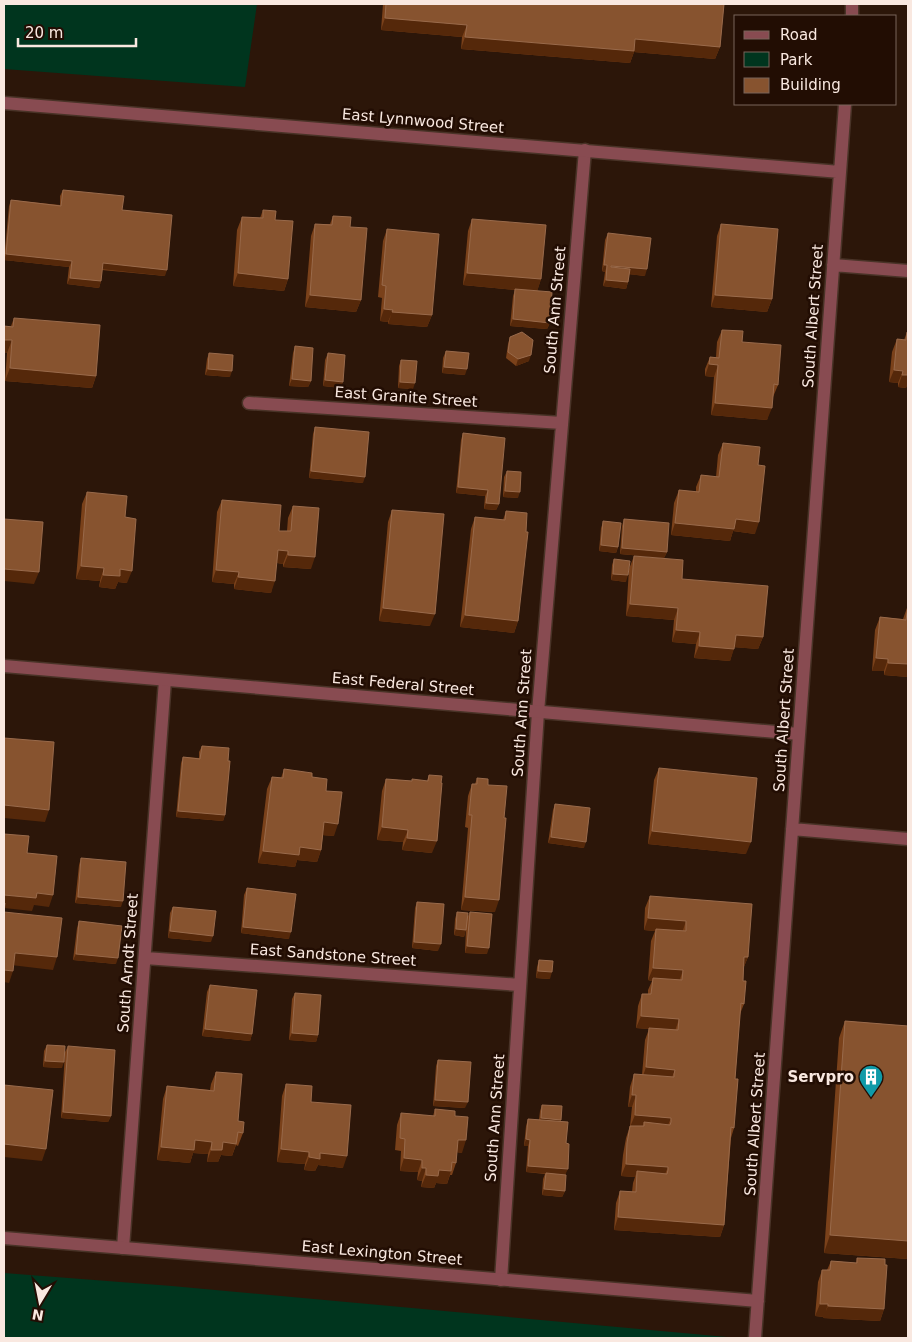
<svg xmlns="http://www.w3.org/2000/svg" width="912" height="1342" font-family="'DejaVu Sans',sans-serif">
<rect width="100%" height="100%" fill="#2c1609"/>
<path fill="#00351e" d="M4,4H257L245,87L4,69Z
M4,1273L172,1286L727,1337V1338H4Z"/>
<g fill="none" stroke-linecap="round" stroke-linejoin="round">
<defs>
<path id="lane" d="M249,403L562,423
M145,958L520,985
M123,1248L165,680
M501,1280L538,712L585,150"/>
<path id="street" d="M852,16V4
M4,103L840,172
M833,265L908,271
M4,666L799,734
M792,829L908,839
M4,1238L758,1301
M755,1338L845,104"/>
</defs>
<use href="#lane" stroke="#493327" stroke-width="15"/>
<use href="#street" stroke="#493327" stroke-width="15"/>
<use href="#lane" stroke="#884b51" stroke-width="12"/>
<use href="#street" stroke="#884b51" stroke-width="12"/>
</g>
<path fill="#7a411a" d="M383,4H724L720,47L715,59L634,52L630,63L461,49L462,37L381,30Z
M63,190L122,210L165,276L102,270L101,281L99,288L67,284L69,267L4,260L9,206L11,200L60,205V196Z
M263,210L275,220L288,279L284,291L233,286L237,230L242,217L260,218Z
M333,216L350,227L361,300L356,312L305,307L311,236L315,224H330Z
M472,219L541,279L537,291L550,323L547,329L510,326L513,296L515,290L463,285L468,231Z
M721,224L772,299L767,312L711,307L717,236Z
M387,229L432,315L427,327L388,324V322L380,321L382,298L378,297L383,241Z
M608,233L645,276L629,274L628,282L626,289L603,286L605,272L602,271L605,240Z
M14,318L96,376L92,388L5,381L7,353L4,352V326H11Z
M722,330L742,342L778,385L773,397L767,420L711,415L714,377L705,376V369L710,357H716L717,342Z
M907,332H908V385H907L906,388L898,387V383L889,382L892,352L897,339L904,340Z
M510,337L529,361L516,366L506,358L508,344Z
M295,346L311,381L308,387L289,386L293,353Z
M446,351L465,375L442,373L443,358Z
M209,353L230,377L205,375L207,359Z
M328,353L341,388L323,386L325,360Z
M401,360L413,389L398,388L399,366Z
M315,427L363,483L309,478L313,434Z
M463,433L499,504L496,510L484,509L485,496L456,493L461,440Z
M723,443L758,465L755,534L733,531L730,541L671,535L674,503L679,490L696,492V487L701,475L716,477L718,455Z
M507,471L518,498L503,497L504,477Z
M87,492L125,517L127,583L118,582L115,589L99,587L100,581L76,579L82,504Z
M222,500L279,531H287L288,518L293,506L311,569L283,567V564L277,563L271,593L234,589V584L212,582L217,512Z
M392,510L430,626L379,621L388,522Z
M506,511L518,621L514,633L460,627L471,529L475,517L503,520Z
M624,519L667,552L664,558L620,554L622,526Z
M603,522L618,547L616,553L599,551L601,528Z
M634,556L682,579L763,637L758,649L734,647L730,661L694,658L696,644L672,642L674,620L626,616L629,569Z
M614,559L626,582L611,580L612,565Z
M908,605V677L884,675V671H872L875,630L880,617L903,619Z
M202,746L228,761L225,815L223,821L176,817L181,763L183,757L199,758V752Z
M659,768L746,854L648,844L654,780Z
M284,769L312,777L326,791L334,836L323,835L321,850L317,862L297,860L295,867L258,863L267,789L272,777L281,778Z
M429,775L432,853L402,850L403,842L377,840L382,791L386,779L411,781H427Z
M477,778L488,785L495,912L461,910L468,828L465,827L468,796L472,784H475Z
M555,804L584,848L548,843L553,810Z
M81,858L121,907L75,903L79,865Z
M247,888L289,939L241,933L244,895Z
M650,896L748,957L743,969V981L744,1004L740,1014L735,1079L734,1128L731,1138L724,1225L720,1237L614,1230L616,1203L620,1191L632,1192L633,1183L635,1177L621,1176L623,1155L626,1138L630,1126L632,1107H628L630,1087L634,1074L642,1075L645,1040L649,1029L636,1028L638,1006L642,994H648V990L652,981L648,980L651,941L655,931L644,930L645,908Z
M417,902L438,951L412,948L415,908Z
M173,907L211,942L168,938L170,913Z
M457,912L467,918L470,912L487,954L465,953L466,928L464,937L454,935L455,919Z
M79,921L116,964L73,960L77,928Z
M539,960L550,979L536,978L537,967Z
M210,985L252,1034L250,1041L202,1036L207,992Z
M295,993L318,1035L316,1042L289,1040L292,999Z
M845,1021L908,1026V1259L824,1253L839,1038Z
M47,1045L62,1068L43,1067L44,1051Z
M68,1046L111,1116L108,1122L61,1118L65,1052Z
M438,1060L465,1108L433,1106L436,1066Z
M216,1072L243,1133L238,1146L236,1145L232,1156L221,1155L218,1162H207L208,1154L193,1153L190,1163L157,1160L163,1099L167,1086L210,1090L211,1084Z
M286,1084L311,1102L343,1168L318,1165L315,1171L304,1170L305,1164L277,1162L282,1096Z
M542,1105L561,1120L560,1122L566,1143L565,1191L562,1197L542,1195L543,1179L545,1174L526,1172L528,1146H524L526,1126L528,1119L539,1120L540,1111Z
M435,1109L455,1116L462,1153L457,1152L456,1163L452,1175H450L447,1184L436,1183L434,1188L421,1187L422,1181L417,1180L418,1172L400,1171L401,1151L395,1150L397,1125L401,1113L433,1116Z
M857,1258L884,1309L880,1321L823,1318L824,1317L815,1316L818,1282L822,1270H827L831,1261L856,1263Z"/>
<path fill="#55280a" d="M385,18L467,25L462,37L381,30Z
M465,37L635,39L720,47L715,59L634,52L630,63L461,49Z
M6,254L72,261L69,267L4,260Z
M103,263L167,270L165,276L101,269Z
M604,265H607L605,272L602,271Z
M611,266L647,269L645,276L609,272Z
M238,273L288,279L284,291L233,286Z
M467,273L541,279L537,292L463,285Z
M70,278L101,281L99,288L67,284Z
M606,280L628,282L626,289L603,286Z
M310,295L361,300L356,312L305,307Z
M715,295L772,299L767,312L711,307Z
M384,309L393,310L388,322L380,321Z
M392,312L432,315L427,327L388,324Z
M513,319L550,323L547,329L510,326Z
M4,340H12L7,353L4,352Z
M531,355L529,361L516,366L518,359Z
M709,364L718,365L714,377L705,376Z
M444,367L467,369L465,375L442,373Z
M10,368L96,376L92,388L5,381Z
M208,369L232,371L230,377L205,375Z
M894,370L903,371L898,383L889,382Z
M902,375H908V385H907L906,388L898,387Z
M292,379L311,381L308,387L289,386Z
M325,380L343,382L341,388L323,386Z
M400,382L415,383L413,389L398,388Z
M715,403L772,408L767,420L711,415Z
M311,471L365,477L363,483L309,478Z
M458,487L488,490L485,496L456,493Z
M505,491L520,492L518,498L503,497Z
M486,503L499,504L496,510L484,509Z
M736,519L759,522L755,534L733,531L730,541L671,535L675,523Z
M601,545L618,547L616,553L599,551Z
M622,548L667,552L664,558L620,554Z
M278,550L288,551L283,564L273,562Z
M288,555L315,557L311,569L283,567Z
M81,566L104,568L100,581L76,579Z
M4,569L39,572L34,584L4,581Z
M120,569L132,571L127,583L118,582L115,589L99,587L103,575Z
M216,570L239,572L234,584L212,582Z
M613,574L628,575L626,582L611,580Z
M238,577L275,581L271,593L234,589Z
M630,604L678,608L674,620L626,616Z
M383,608L435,614L430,626L379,621Z
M465,615L518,621L514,633L460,627Z
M676,630L700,632L696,644L672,642Z
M736,635L763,637L758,649L731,647Z
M699,646L734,649L730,661L694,658Z
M876,658L888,659L884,671H872Z
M888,663L908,664V677L884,675Z
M4,805L49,810L45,822L4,818Z
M178,811L225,815L223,821L176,817Z
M324,822L338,824L334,836L319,835Z
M382,827L408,830L403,842L377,840Z
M652,831L751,842L746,854L648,844Z
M551,837L586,842L584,848L548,843Z
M407,838L437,841L432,853L402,850Z
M300,847L321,850L317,862L297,860L295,867L258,863L263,851Z
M37,893L53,895L49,907L34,905L32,911L4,908V895Z
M78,897L123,901L121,907L75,903Z
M465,897L499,900L495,912L461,910Z
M648,918L686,921L682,933L656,929L655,931L644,930Z
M243,927L291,932L289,939L241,933Z
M456,929L466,930L464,937L454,935Z
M170,931L213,936L211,942L168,938Z
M414,942L441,944L438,951L412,948Z
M467,946L489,948L487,954L465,953Z
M15,953L57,957L53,970L11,965Z
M76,954L118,958L116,964L73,960Z
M744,957H748L743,969Z
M653,968L683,970L679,982L653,978L652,981L648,980Z
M4,970L13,971L9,983L4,982Z
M538,971L552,972L550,979L536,978Z
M641,1016L679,1019L675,1031L636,1028Z
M205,1029L252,1034L250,1041L202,1036Z
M292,1033L318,1035L316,1042L289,1040Z
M45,1061L64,1062L62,1068L43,1067Z
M646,1067L675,1070L670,1082L642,1079Z
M632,1095H636L632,1107H628Z
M435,1100L468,1102L465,1108L433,1106Z
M63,1112L111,1116L108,1122L61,1118Z
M635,1115L671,1118L666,1130L644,1122L642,1128L630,1127Z
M541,1118L561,1120L558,1126L538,1125Z
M526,1139L530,1140L528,1146H524Z
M195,1140L212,1142L208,1154L193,1153L190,1163L157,1160L161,1147Z
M458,1140H466L462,1153L454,1152Z
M223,1142L236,1144L232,1156L221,1155L218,1162H207L211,1150Z
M4,1144L46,1149L42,1161L4,1157Z
M281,1149L309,1152L305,1164L277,1162Z
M320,1153L347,1156L343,1168L318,1165L315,1171L304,1170L309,1157Z
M404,1158L422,1160L418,1172L400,1171Z
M626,1164L668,1167L663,1179L637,1171L635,1177L621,1176Z
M528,1166L568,1169L565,1175L526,1172Z
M422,1168H426L422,1181L417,1180Z
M439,1170L451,1171L447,1184L436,1183L434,1188L421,1187L426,1175Z
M544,1189L565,1191L562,1197L542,1195Z
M618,1217L724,1225L720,1237L614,1230Z
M830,1235L908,1241V1259L824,1253Z
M820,1304H828L824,1317L815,1316Z
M828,1306L884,1309L880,1321L823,1318Z"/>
<path fill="#87532f" stroke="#996a4b" d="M386,4H724L720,47L635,39L634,51L465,37L467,25L385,18Z
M63,190L124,196L122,210L172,215L167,270L103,263L101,281L70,278L72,261L6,254L11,200L61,206Z
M263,210L276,211L275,220L293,221L288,279L238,273L242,217L263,218Z
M333,216L351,217L350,227L367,228L361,300L310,295L315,224L332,225Z
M472,219L546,225L541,279L467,273Z
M721,224L778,229L772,299L715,295Z
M387,229L439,234L432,315L392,312L393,310L384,309L386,286L382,285Z
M608,233L651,238L647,269L611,266V267L630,269L628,282L606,280L607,265H604Z
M515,289L552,292L550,323L513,319Z
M14,318L100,325L96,376L10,368L12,340H4V326L13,327Z
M722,330L743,331L742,342L781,345L778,385L774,384L772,408L715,403L718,365L709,364L710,357L719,358Z
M522,332L533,340L531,355L518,359L508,352L510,337Z
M907,332H908V375H902L903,371L894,370L897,339L906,340Z
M295,346L313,348L311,381L292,379Z
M446,351L469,353L467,369L444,367Z
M209,353L233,355L232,371L208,369Z
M328,353L345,355L343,382L325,380Z
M401,360L417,361L415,383L400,382Z
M315,427L369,432L365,477L311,471Z
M463,433L505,438L499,504L486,503L488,490L458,487Z
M723,443L760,447L758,465L765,466L759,522L736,519L734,529L675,523L679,490L699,492L701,475L719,477Z
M507,471L521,472L520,492L505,491Z
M87,492L127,496L125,517L136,519L132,571L120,569V576L103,575L104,568L81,566Z
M222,500L281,505L279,531H291L293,506L319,508L315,557L288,555V551L278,550L275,581L238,577L239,572L216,570Z
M392,510L444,514L435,614L383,608Z
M506,511L527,513L526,532H528L518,621L465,615L475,517L505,520Z
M4,519L43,522L39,572L4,569Z
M624,519L669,523L667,552L622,548Z
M603,521L621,523L618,547L601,545Z
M634,556L683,560L682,579L768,586L763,637L736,635L734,649L699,646L700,632L676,630L678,608L630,604Z
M614,559L630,561L628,575L613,574Z
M908,605V664L888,663V659L876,658L880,617L906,620Z
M4,738L54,742L49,810L4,805Z
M202,746L229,748L228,761H230L225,815L178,811L183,757L200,759Z
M659,768L757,778L751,842L652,831Z
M284,769L312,773V777L327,779L326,791L342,792L338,824L324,822L321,850L300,847L299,855L263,851L272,777L283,778Z
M429,775L442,776L441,783H442L437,841L407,838L408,830L382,827L386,779L412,781V779L428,781Z
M477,778L488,779V785L507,786L504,818H506L499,900L465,897L472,815H469L472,784H477Z
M555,804L590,808L586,842L551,837Z
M4,834L29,836L27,853L57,856L53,895L37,893L36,898L4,895Z
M81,858L126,862L123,901L78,897Z
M247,888L296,894L291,932L243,927Z
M650,896L752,904L748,957H744L743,981H746L744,1004L741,1003L735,1079H738L734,1128L731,1127L724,1225L618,1217L620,1191L636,1192L637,1171L667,1174L668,1170V1167L626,1164L627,1143L630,1126H644V1122L670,1125L671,1122V1118L635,1115L636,1095H632L634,1074L674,1077V1074L675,1070L646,1067L649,1028L678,1030L679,1019L641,1016L642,994H651L653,978L682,980L683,970L653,968L656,929L686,931V921L648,918Z
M417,902L444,904L441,944L414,942Z
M4,903H5L4,912L62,918L57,957L15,953L13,971L4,970Z
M173,907L216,911L213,936L170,931Z
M457,912L468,913L466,930L456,929Z
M470,912L492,914L489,948L467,946Z
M79,921L122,926L118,958L76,954Z
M539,960L553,961L552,972L538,971Z
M210,985L257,990L252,1034L205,1029Z
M295,993L321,995L318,1035L292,1033Z
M845,1021L908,1026V1241L830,1235Z
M47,1045L65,1046L64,1062L45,1061Z
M68,1046L115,1050L111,1116L63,1112Z
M438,1060L471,1062L468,1102L435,1100Z
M216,1072L242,1074L238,1121L244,1122L243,1133L238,1132L236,1144L223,1142L222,1150H211L212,1142L195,1140L194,1150L161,1147L167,1086L214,1091Z
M286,1084L312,1086L311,1102L351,1105L347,1156L320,1153V1159L309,1157V1152L281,1149Z
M4,1085L53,1090L46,1149L4,1144Z
M542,1105L562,1106L561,1120L541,1118Z
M435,1109L455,1111V1116L468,1117L466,1140H458L456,1163L452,1162L451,1171L439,1170L438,1176L426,1175V1168H422V1160L404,1158L405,1139L400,1138L401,1113L435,1116Z
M528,1119L568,1122L566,1143L569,1144L568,1169L528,1166L530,1140L526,1139Z
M546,1173L566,1175L565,1191L544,1189Z
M857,1258L885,1259V1265H887L884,1309L828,1306V1304H820L822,1270H830L831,1261L857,1263Z"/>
<defs>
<symbol id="building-pin" viewBox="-11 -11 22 30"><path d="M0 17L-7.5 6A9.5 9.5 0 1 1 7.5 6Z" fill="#0f9aa8" stroke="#220d03"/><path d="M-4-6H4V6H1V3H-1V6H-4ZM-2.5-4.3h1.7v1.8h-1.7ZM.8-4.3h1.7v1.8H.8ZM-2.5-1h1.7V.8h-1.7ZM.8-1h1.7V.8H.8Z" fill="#fff"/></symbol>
</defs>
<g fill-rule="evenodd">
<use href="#building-pin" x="857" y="1063" width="28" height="38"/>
</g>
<g text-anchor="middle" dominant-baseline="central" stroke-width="5" stroke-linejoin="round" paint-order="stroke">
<g font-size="15" fill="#f9e8e0" stroke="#220d03">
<text transform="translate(423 121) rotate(5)">East Lynnwood Street</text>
<text transform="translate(555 310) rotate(-85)">South Ann Street</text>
<text transform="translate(813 316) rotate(-86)">South Albert Street</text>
<text transform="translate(406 397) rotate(4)">East Granite Street</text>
<text transform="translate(403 684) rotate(5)">East Federal Street</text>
<text transform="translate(522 713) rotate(-86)">South Ann Street</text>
<text transform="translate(784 720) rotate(-86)">South Albert Street</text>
<text transform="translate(333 955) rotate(4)">East Sandstone Street</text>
<text transform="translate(128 963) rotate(-86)">South Arndt Street</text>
<text transform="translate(495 1118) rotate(-86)">South Ann Street</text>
<text transform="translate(755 1124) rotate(-86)">South Albert Street</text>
<text transform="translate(382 1253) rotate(5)">East Lexington Street</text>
</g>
<g font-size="15" font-weight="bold" fill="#f9e8e0" stroke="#220d03" text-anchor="end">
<text x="854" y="1077">Servpro</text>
</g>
</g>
<rect width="912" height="1342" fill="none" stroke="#f9e8e0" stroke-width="10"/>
<rect x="734" y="15" width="162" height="90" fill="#220d03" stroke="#78655b"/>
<rect x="744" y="31" width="25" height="8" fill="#884b51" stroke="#78655b"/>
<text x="780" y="40" font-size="15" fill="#f9e8e0">Road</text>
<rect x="744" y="52" width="25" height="15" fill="#00351e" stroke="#78655b"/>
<text x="780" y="65" font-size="15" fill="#f9e8e0">Park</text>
<rect x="744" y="78" width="25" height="15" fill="#87532f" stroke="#78655b"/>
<text x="780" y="90" font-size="15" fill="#f9e8e0">Building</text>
<g transform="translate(40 1302) rotate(190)" stroke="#220d03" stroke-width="4" paint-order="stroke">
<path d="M0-4L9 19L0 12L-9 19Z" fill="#f9e8e0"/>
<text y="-8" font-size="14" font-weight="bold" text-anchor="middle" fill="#f9e8e0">N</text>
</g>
<path d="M18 38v8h118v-8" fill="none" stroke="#f9e8e0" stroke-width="2.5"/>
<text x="25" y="38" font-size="15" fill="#f9e8e0" stroke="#220d03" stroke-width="4" paint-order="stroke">20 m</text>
</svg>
